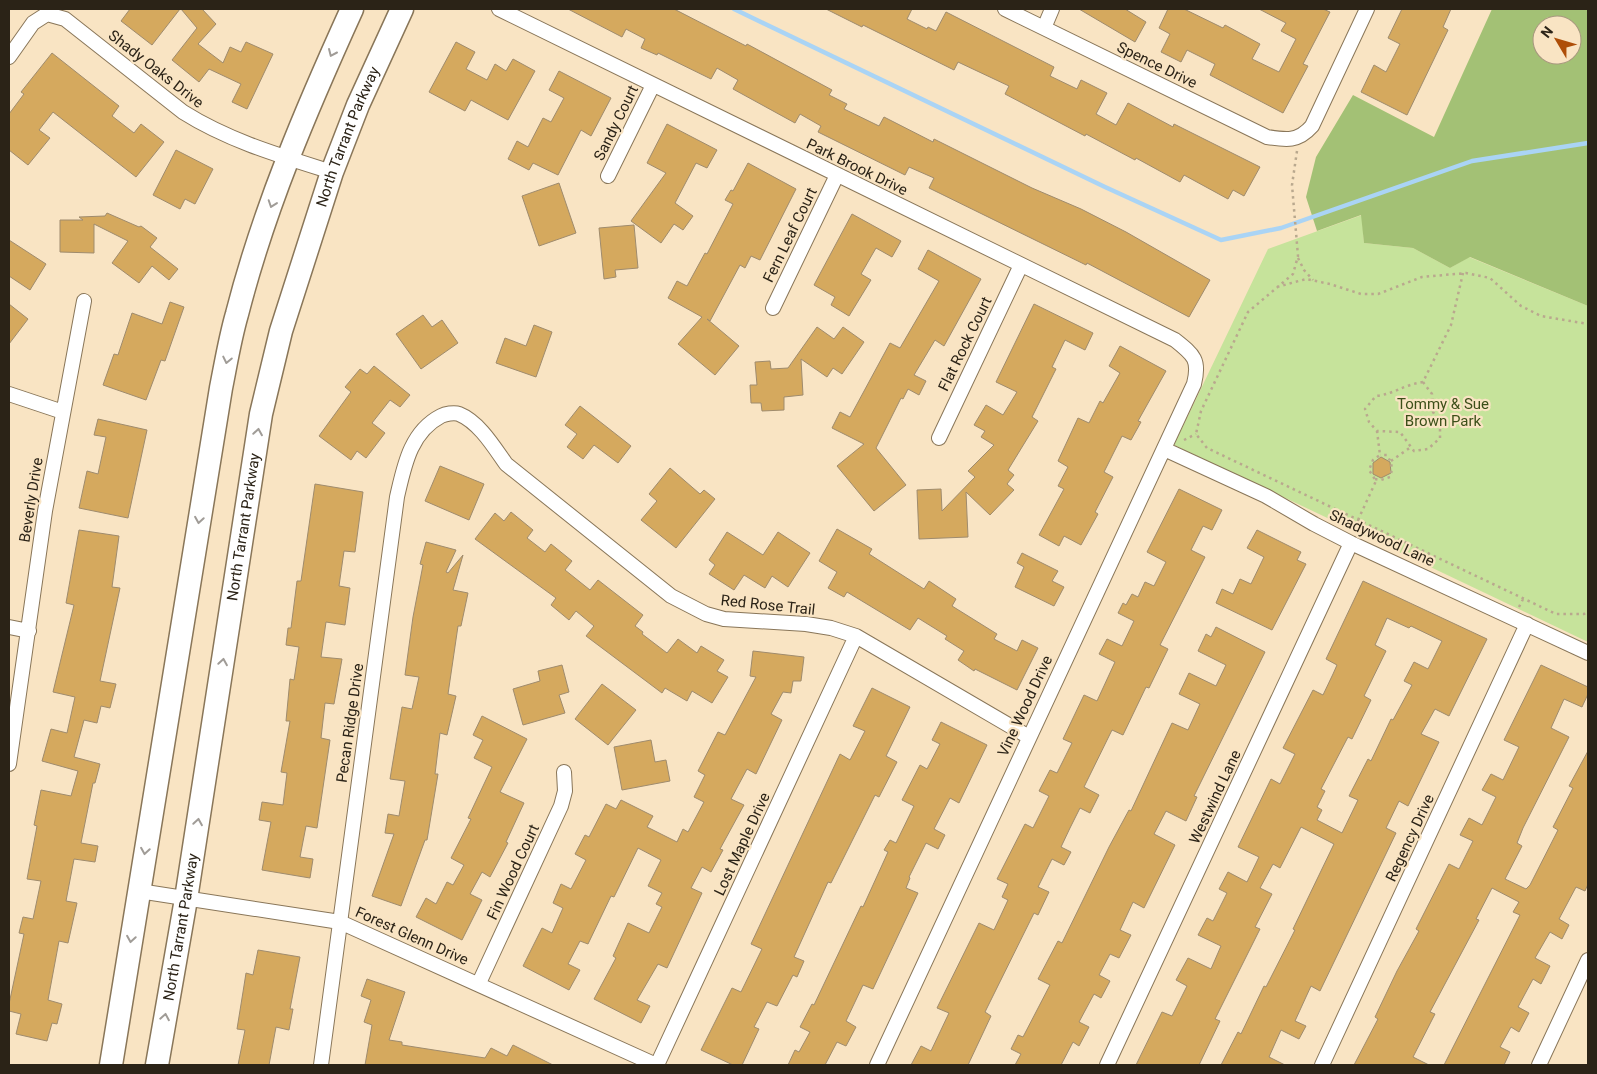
<svg xmlns="http://www.w3.org/2000/svg" width="1597" height="1074" font-family="Roboto,sans-serif">
<rect width="100%" height="100%" fill="#f9e4c3"/>
<path fill="#c6e39b" d="M1362,215L1364,243L1413,248L1450,268L1469,257L1588,306V642L1174,445L1268,249Z"/>
<path fill="#a3c175" fill-rule="evenodd" d="M1492,9H1588V306L1470,257L1450,268L1413,248L1364,243L1361,215L1317,231L1306,197L1316,157L1353,95L1434,137ZM1542,25H1572V55H1542Z"/>
<g fill="none" stroke-linecap="round" stroke-linejoin="round">
<path stroke="#aad4f5" stroke-width="4.5" d="M734,9L1105,187L1221,240L1281,228L1472,161L1588,143"/>
</g>
<path fill="#d5a95e" stroke="#9f8b6d" fill-rule="evenodd" d="M130,9H180L152,45L121,21Z
M181,9H202L216,24L198,44L223,63L230,47L241,52L246,42L273,54L247,109L232,102L241,84L209,69L199,82L172,60L197,28Z
M568,9H674L746,46L747,44L832,90L829,95L847,104L844,109L879,126L884,117L933,142L934,139L1032,188L1081,209L1126,232L1210,280L1189,317L1087,263L1086,265L929,188L934,178L909,167L905,175L818,132L821,126L800,114L795,123L733,89L738,80L717,68L711,79L658,53L657,55L641,48L645,39L626,29L622,37Z
M826,9H912L907,19L927,29L928,27L936,31L946,12L1054,67L1050,76L1077,89L1081,80L1107,93L1096,114L1116,125L1128,103L1173,127L1174,124L1260,167L1244,196L1233,190L1228,199L1184,175L1180,182L1136,158L1135,160L1086,134L1085,136L1005,94L1009,86L958,62L954,70L863,25L862,27Z
M1079,9H1125L1146,22L1135,42Z
M1168,9H1184L1223,28L1225,25L1260,44L1252,59L1279,72L1296,39L1281,31L1286,23L1259,9H1323L1330,12L1303,64L1308,66L1283,113L1210,75L1215,64L1187,50L1181,62L1161,52L1170,34L1159,28Z
M1402,9H1451L1443,27L1448,30L1407,115L1361,92L1374,65L1386,72L1400,44L1388,38Z
M456,42L475,52L466,69L487,80L495,64L506,71L513,59L535,71L508,120L471,100L465,111L429,92Z
M52,53L119,106L112,116L134,133L141,124L164,142L136,177L53,112L39,130L50,138L28,165L9,150V114L24,94L21,92Z
M559,71L611,98L591,136L581,130L558,175L533,163L529,170L508,159L517,141L528,147L543,118L551,122L564,98L549,90Z
M667,124L717,150L707,168L696,163L675,203L693,216L683,230L674,224L661,243L631,221L666,173L647,163Z
M176,150L213,169L195,204L185,199L180,209L153,195Z
M748,163L796,189L760,260L751,256L745,268L740,265L710,321L707,319L739,346L715,375L678,344L702,317L668,298L677,281L687,286L705,253L707,254L733,204L725,200L731,190L733,191Z
M559,183L576,233L539,246L522,196Z
M107,213L139,227L141,226L157,238L150,247L178,269L169,280L152,266L139,283L112,263L128,241L94,224V253L60,252V220H83L79,217L105,216Z
M852,214L901,241L892,257L876,248L861,274L871,280L849,316L831,305L835,297L814,285Z
M634,225L638,268L615,270L616,277L604,279L599,228Z
M9,240L46,264L30,290L9,276Z
M928,250L981,279L944,346L935,340L914,375L926,381L919,395L908,389L903,399L901,398L876,448L906,485L874,511L837,466L864,444L832,428L840,412L850,417L890,343L900,348L939,281L918,269Z
M170,302L184,307L165,361L161,360L146,400L103,385L114,354L118,355L132,313L162,324Z
M9,304L28,319L9,344Z
M1034,304L1093,333L1085,350L1065,340L1052,367L1056,369L1032,417L1038,421L1008,470L1014,475L1007,484L1014,490L990,515L966,492L968,537L919,539L917,490L941,489L942,511L975,477L968,471L994,445L981,437L985,431L974,425L986,405L1003,415L1017,392L996,382Z
M423,315L432,327L442,320L458,343L421,369L396,334Z
M534,325L552,332L536,377L496,363L505,338L526,346Z
M817,327L834,339L843,327L864,342L842,374L833,368L827,377L801,359L803,395L784,397V410L762,411L761,403H751L750,385H757L755,362L770,361L771,369L788,368Z
M1120,346L1166,371L1138,421L1141,422L1131,440L1122,436L1104,472L1113,477L1095,512L1098,514L1081,545L1064,536L1059,546L1039,535L1064,489L1058,486L1068,467L1058,461L1078,418L1089,423L1100,401L1103,403L1120,373L1109,366Z
M374,366L410,395L400,407L390,400L372,423L385,433L366,458L357,451L351,460L319,436L351,392L345,387L360,369L367,374Z
M580,406L631,446L618,463L594,445L583,459L567,447L577,434L565,425Z
M98,419L147,430L128,518L79,508L87,471L98,474L106,437L94,435Z
M1381,457L1390,462L1391,473L1381,478L1373,474V463Z
M440,466L484,484L469,520L425,501Z
M670,468L700,494L704,490L715,499L676,548L641,520L657,501L649,494Z
M315,484L363,492L355,552L344,551L339,586L350,588L345,625L326,622L321,657L342,659L334,704L325,703L321,738L330,740L317,828L306,826L300,857L313,859L310,878L262,870L271,822L259,820L262,802L283,805L287,773L281,772L290,721H286L290,679L294,680L299,647L286,645L288,628H291L297,581H301Z
M1179,489L1222,510L1212,530L1203,526L1191,550L1205,557L1160,645L1168,649L1149,688L1146,687L1123,735L1112,730L1084,787L1099,795L1090,813L1080,808L1070,828L1061,847L1071,852L1064,865L1052,859L1038,887L1049,892L1038,915L1034,913L985,1012L991,1016L968,1065H911L921,1046L931,1051L949,1013L937,1008L979,923L994,930L1008,900L1002,897L1008,884L997,879L1025,824L1033,828L1049,796L1039,791L1050,770L1057,773L1072,743L1063,739L1084,695L1097,701L1115,662L1099,654L1107,639L1122,646L1134,621L1118,613L1123,603L1126,605L1132,594L1138,597L1145,582L1154,586L1166,562L1147,552Z
M511,512L533,530L527,538L545,552L551,544L572,561L565,570L590,590L598,580L643,615L635,626L643,632L642,634L667,653L678,639L697,653L701,646L724,660L717,671L728,677L712,703L692,691L687,701L665,688L662,693L586,636L594,626L576,611L569,620L551,605L556,598L475,539L495,513L504,521Z
M837,529L872,549L869,554L924,589L929,581L956,599L952,606L997,634L994,639L1017,651L1022,640L1038,648L1017,690L975,669L974,671L958,660L964,651L945,639L947,636L918,618L910,630L847,592L844,597L828,588L837,572L819,561Z
M79,530L119,536L112,587L120,588L100,681L116,684L110,708L101,706L97,723L84,720L74,757L100,764L95,783H93L81,843L98,846L95,862L74,859L66,901L77,903L68,943L59,941L48,1000L62,1004L57,1024L52,1023L47,1041L16,1034L21,1014L9,1011V1004L24,934L19,933L23,917L33,919L41,881L27,879L37,826L34,825L41,790L71,796L78,771L42,761L51,729L67,733L75,697L53,692L74,605L66,603Z
M1257,530L1301,552L1297,560L1306,564L1272,630L1216,603L1222,589L1233,594L1240,579L1251,584L1264,557L1247,548Z
M727,532L763,555L778,532L810,553L788,587L772,576L765,588L744,575L734,590L709,574L715,565L709,560Z
M426,542L456,550L446,572L448,573L463,555L453,590L468,593L461,626H458L448,694L456,696L447,735L440,733L435,774H438L427,840H425L401,906L372,896L394,834L385,833L388,814L399,816L405,781L390,779L402,707L412,709L419,677L405,675L413,617L423,565L420,564Z
M1022,553L1058,571L1052,581L1064,587L1054,606L1015,587L1024,567L1017,563Z
M1363,581L1487,639L1449,716L1435,709L1421,734L1439,742L1408,806L1399,801L1386,828L1396,833L1320,991L1311,986L1295,1021L1306,1026L1299,1039L1281,1030L1269,1057L1285,1065H1221L1238,1032L1241,1034L1264,986L1266,987L1295,930L1293,929L1334,844L1301,827L1280,868L1273,864L1260,888L1272,894L1255,927L1260,929L1215,1019L1220,1021L1199,1065H1136L1162,1012L1172,1016L1187,986L1176,980L1188,958L1211,969L1221,946L1198,935L1207,918L1213,921L1227,893L1219,889L1228,872L1247,882L1259,857L1238,847L1271,779L1280,784L1295,754L1283,748L1313,690L1323,695L1333,674L1337,665L1326,659ZM1387,618L1409,628L1411,626L1442,641L1428,669L1414,662L1404,681L1412,685L1393,720L1391,719L1371,761L1368,759L1349,796L1358,800L1342,833L1317,820L1322,810L1317,807L1325,791L1321,789L1348,737L1352,739L1371,700L1364,696L1386,651L1375,645Z
M1216,627L1265,652L1194,796L1197,797L1186,821L1166,811L1154,834L1175,845L1144,908L1133,902L1120,930L1131,935L1119,958L1110,954L1099,975L1110,981L1101,998L1094,994L1079,1022L1089,1027L1079,1046L1073,1042L1061,1065H1015L1021,1054L1011,1049L1018,1035L1023,1037L1050,985L1038,979L1058,941L1062,943L1109,847L1129,810L1131,811L1172,723L1188,730L1200,704L1179,694L1189,673L1216,686L1226,665L1198,651L1206,634L1211,637Z
M753,651L804,657L801,681H793L791,693L783,692L771,714L782,720L756,774L747,769L731,799L744,805L720,849L723,850L711,872L702,867L691,888L702,893L667,968L658,964L637,1000L650,1006L641,1023L594,999L616,958L613,956L628,923L649,933L662,907L656,904L662,893L648,886L661,860L638,848L614,897L611,896L588,944L580,941L568,964L580,970L569,990L523,966L542,928L552,933L563,908L553,903L561,884L571,889L586,860L575,854L585,835L589,837L606,804L616,809L621,800L653,816L647,827L677,842L683,829L688,832L704,802L694,797L705,775L698,771L718,732L725,735L756,677L750,676Z
M562,665L569,692L559,695L565,713L523,725L513,689L540,681L538,671Z
M1541,665L1588,687V694L1582,707L1564,699L1551,728L1569,737L1523,828L1517,843L1522,846L1505,879L1526,889L1530,885L1558,830L1553,827L1573,788L1569,786L1588,751V884L1585,891L1576,887L1559,919L1569,925L1562,939L1550,932L1535,958L1550,966L1541,984L1533,979L1518,1007L1529,1013L1519,1032L1511,1027L1500,1047L1510,1052L1504,1065H1444L1520,915L1513,912L1519,902L1492,888L1476,919L1479,920L1430,1012L1435,1014L1413,1057L1429,1065H1354L1378,1019L1375,1017L1397,971L1419,931L1416,929L1449,864L1459,869L1473,841L1460,835L1469,818L1482,825L1496,797L1482,790L1491,774L1503,780L1519,747L1504,740Z
M602,684L636,710L608,745L575,719Z
M872,688L910,707L886,756L897,762L879,797L875,795L831,883L828,882L794,957L804,961L797,977L793,975L777,1006L767,1002L754,1027L759,1029L742,1065H733L701,1050L732,988L741,992L762,949L751,944L840,754L850,760L865,731L853,726Z
M482,716L527,739L500,792L524,803L506,842L508,843L490,877L482,872L470,894L482,900L462,940L416,917L426,898L436,904L447,882L453,885L464,865L451,858L471,819L468,818L492,767L474,758L483,740L473,735Z
M941,722L987,745L959,803L950,798L934,829L945,835L938,849L926,843L909,877L910,878L906,888L918,893L873,989L863,985L846,1021L856,1027L846,1046L837,1042L825,1065H788L795,1050L799,1052L810,1032L800,1027L812,1004L814,1005L861,906L863,907L888,852L884,850L890,840L896,843L914,806L902,800L920,765L927,769L940,744L932,740Z
M651,740L655,762L666,760L670,781L622,790L614,747Z
M258,950L300,957L290,1009H293L289,1030L276,1027L269,1065H238L245,1030L237,1029L243,992L246,973L253,975Z
M367,979L405,992L389,1040L402,1042V1045L485,1058L491,1048L507,1056L513,1045L553,1065H365L372,1025L364,1022L371,1000L361,996Z"/>
<g fill="none" stroke-linecap="round" stroke-linejoin="round">
<defs>
<path id="street" d="M499,9L1175,340C1194,355 1200,360 1194,384L877,1065
M1005,9L1267,137C1286,140 1298,142 1312,126L1367,9
M1044,28L1052,9
M9,57L33,23L47,14L65,19L183,112C229,141 281,156 332,172
M608,176L653,85
M773,308L837,175
M9,394L63,412
M939,438L1021,265
M1164,449L1266,496L1314,524L1351,543L1588,653
M9,627L29,631
M9,764L45,511L84,301
M139,891L340,922L656,1065
M479,983L561,806L565,791L564,772
M321,1065L397,497C404,467 410,432 441,416C445,414 454,412 459,414C479,422 494,447 506,464L671,596L706,614L724,619L806,624L831,628L856,636L1029,737
M657,1065L856,636
M1107,1065L1351,543
M1322,1065L1527,624
M1539,1065L1588,960"/>
<g id="primary">
<path d="M111,1065L221,388C226,363 230,338 237,314C264,208 307,108 352,9"/>
<path id="s1" d="M157,1065L186,899L261,414L281,331L332,172L358,105L402,9"/>
</g>
</defs>
<use href="#street" stroke="#897659" stroke-width="16"/>
<use href="#primary" stroke="#897659" stroke-width="25"/>
<path stroke="#b9a88e" stroke-width="2.5" stroke-dasharray="2.5 4" stroke-linecap="butt" d="M1297,151L1292,185L1298,256L1293,274L1248,312L1201,411L1196,434L1207,448L1556,614H1584L1588,611
M1298,258L1304,270L1313,280
M1277,287L1306,279L1330,284L1361,294H1378L1422,277L1466,273L1490,278L1521,306L1541,316L1588,324
M1423,382C1403,385 1394,394 1376,396L1365,409L1369,422L1377,431L1400,432L1414,451L1428,449L1440,438V423L1433,412L1432,394L1423,382L1451,325L1463,273
M1184,440L1196,434
M1391,461L1411,447
M1375,479L1381,480L1390,477C1393,468 1392,464 1387,455H1380
M1358,520L1376,481L1369,470L1373,460L1380,455L1377,431
M1519,607L1524,597"/>
<use href="#street" stroke="#fff" stroke-width="14"/>
<use href="#primary" stroke="#fff" stroke-width="22"/>
</g>
<defs><path id="oneway-chevron" d="M-2-3.5L2.5 0L-2 3.5" fill="none" stroke-width="1.6" stroke-linecap="round" stroke-linejoin="round" transform="scale(1.25)"/></defs>
<g stroke="#a09c97">
<use href="#oneway-chevron" transform="translate(332 53) rotate(114)"/>
<use href="#oneway-chevron" transform="translate(272 204) rotate(109)"/>
<use href="#oneway-chevron" transform="translate(227 360) rotate(102)"/>
<use href="#oneway-chevron" transform="translate(258 432) rotate(-81)"/>
<use href="#oneway-chevron" transform="translate(199 520) rotate(99)"/>
<use href="#oneway-chevron" transform="translate(223 662) rotate(-81)"/>
<use href="#oneway-chevron" transform="translate(198 822) rotate(-81)"/>
<use href="#oneway-chevron" transform="translate(145 851) rotate(99)"/>
<use href="#oneway-chevron" transform="translate(131 939) rotate(99)"/>
<use href="#oneway-chevron" transform="translate(165 1017) rotate(-80)"/>
</g>
<g text-anchor="middle" dominant-baseline="central" stroke-width="4.5" stroke-linejoin="round" paint-order="stroke">
<g font-size="15" fill="#2b2317" stroke="#f9e4c3">
<text transform="translate(1157 65) rotate(26)">Spence Drive</text>
<text transform="translate(156 69) rotate(38)">Shady Oaks Drive</text>
<text transform="translate(616 123) rotate(-64)">Sandy Court</text>
<text stroke="none"><textPath href="#s1" startOffset="950">North Tarrant Parkway</textPath></text>
<text transform="translate(857 167) rotate(26)">Park Brook Drive</text>
<text transform="translate(790 235) rotate(-64)">Fern Leaf Court</text>
<text transform="translate(965 344) rotate(-64)">Flat Rock Court</text>
<text transform="translate(31 500) rotate(-81)">Beverly Drive</text>
<text stroke="none"><textPath href="#s1" startOffset="545">North Tarrant Parkway</textPath></text>
<text transform="translate(1382 538) rotate(25)">Shadywood Lane</text>
<text transform="translate(768 605) rotate(6)">Red Rose Trail</text>
<text transform="translate(1025 706) rotate(-65)">Vine Wood Drive</text>
<text transform="translate(350 723) rotate(-82)">Pecan Ridge Drive</text>
<text transform="translate(1215 797) rotate(-65)">Westwind Lane</text>
<text transform="translate(1410 838) rotate(-65)">Regency Drive</text>
<text transform="translate(742 844) rotate(-65)">Lost Maple Drive</text>
<text transform="translate(513 872) rotate(-65)">Fin Wood Court</text>
<text stroke="none"><textPath href="#s1" startOffset="140">North Tarrant Parkway</textPath></text>
<text transform="translate(412 936) rotate(24)">Forest Glenn Drive</text>
</g>
<g font-size="15" fill="#3c4f19" stroke="#f9e4c3">
<text x="1443" y="404">Tommy &amp; Sue<tspan x="1443" dy="17">Brown Park</tspan></text>
</g>
</g>
<rect width="1597" height="1074" fill="none" stroke="#2b2317" stroke-width="20"/>
<g transform="translate(1557 40) rotate(308)"><circle r="24" fill="#f9e4c3" stroke="#a7977e"/>
<path d="M0-4L9 19L0 12L-9 19Z" fill="#ae4e08"/>
<text y="-8" font-size="14" font-weight="bold" text-anchor="middle" fill="#2b2317">N</text>
</g>
</svg>
